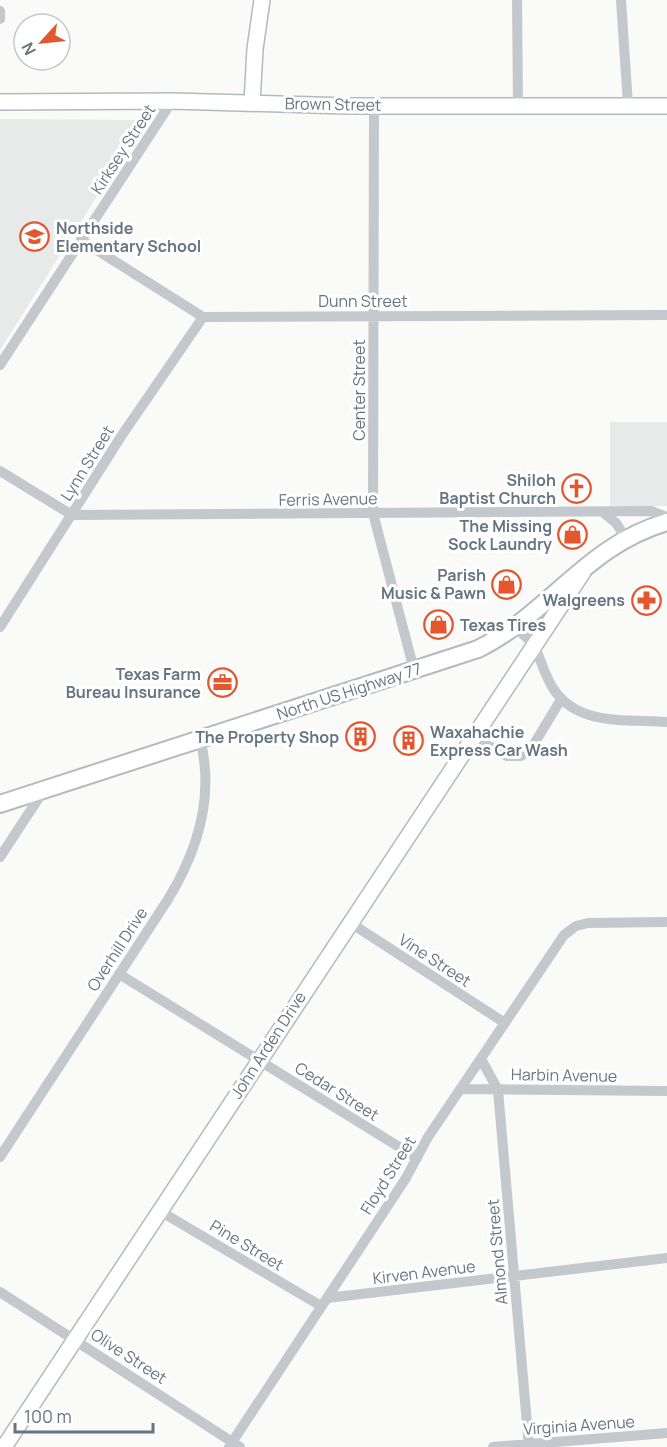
<svg xmlns="http://www.w3.org/2000/svg" width="667" height="1447" font-family="Manrope,sans-serif">
<rect width="100%" height="100%" fill="#fafaf8"/>
<path fill="#e8e9e9" d="M0,119L137,120L142,125L0,350Z
M610,422H667V506H610Z"/>
<g fill="none" stroke-linecap="round" stroke-linejoin="round">
<defs>
<path id="secondary" d="M0,102L172,101L349,106H667
M252,103L255,49L262,0
M4,1447L583,572"/>
<path id="primary" d="M0,804L478,649C552,612 585,546 667,522"/>
</defs>
<use href="#secondary" stroke="#b3babf" stroke-width="18"/>
<use href="#primary" stroke="#b5babe" stroke-width="20"/>
<path stroke="#c3c8cc" stroke-width="10" d="M517,0L518,105
M621,0L628,105
M0,11V19
M374,105L373,513L414,670
M81,240L203,317L667,315
M0,365L172,101
M0,471L72,515L651,511L667,517
M604,513L616,523L625,537
M0,627L122,435L203,317
M515,628C542,648 535,653 549,681C571,727 623,719 667,722
M472,737L507,756H521L531,749L560,701
M0,857L44,790
M349,922L505,1023
M119,974L417,1158
M481,1059L498,1090L529,1447
M461,1089L667,1091
M0,1157L167,901C198,851 215,797 200,739
M158,1210L321,1306
M0,1292L240,1447
M327,1298L667,1258
M229,1447L406,1178L428,1137L564,935L576,926L588,923L667,922
M493,1447L667,1433"/>
<use href="#secondary" stroke="#fff" stroke-width="15"/>
<use href="#primary" stroke="#fff" stroke-width="16"/>
</g>
<defs>
<symbol id="school-ring" viewBox="-11 -11 22 22"><circle r="9.5" fill="#fff" stroke="#e4572e" stroke-width="1.5"/><path d="M0-5L7-2L0 1L-7-2ZM-4 1L0 2.5L4 1V4Q0 6-4 4Z" fill="#e4572e"/></symbol>
<symbol id="church-ring" viewBox="-11 -11 22 22"><circle r="9.5" fill="#fff" stroke="#e4572e" stroke-width="1.5"/><path d="M-1.2-6h2.4v3.5h3.3v2.4h-3.3V6h-2.4V-.1h-3.3v-2.4h3.3Z" fill="#e4572e"/></symbol>
<symbol id="shop-ring" viewBox="-11 -11 22 22"><circle r="9.5" fill="#fff" stroke="#e4572e" stroke-width="1.5"/><path d="M-5-2.5h2.3a2.7 3.5 0 0 1 5.4 0H5L5.5 6h-11ZM-1.5-2.5h3a1.5 2.3 0 0 0-3 0Z" fill="#e4572e"/></symbol>
<symbol id="pharmacy-ring" viewBox="-11 -11 22 22"><circle r="9.5" fill="#fff" stroke="#e4572e" stroke-width="1.5"/><path d="M-2-6h4v4h4v4h-4v4h-4v-4h-4v-4h4Z" fill="#e4572e"/></symbol>
<symbol id="office-ring" viewBox="-11 -11 22 22"><circle r="9.5" fill="#fff" stroke="#e4572e" stroke-width="1.5"/><path d="M-6-3h4V-5.5h4V-3h4V5H-6ZM-1-4.5V-3h2v-1.5ZM-6 0V1H6V0Z" fill="#e4572e"/></symbol>
<symbol id="building-ring" viewBox="-11 -11 22 22"><circle r="9.5" fill="#fff" stroke="#e4572e" stroke-width="1.5"/><path d="M-4-6H4V6H1V3H-1V6H-4ZM-2.5-4.3h1.7v1.8h-1.7ZM.8-4.3h1.7v1.8H.8ZM-2.5-1h1.7V.8h-1.7ZM.8-1h1.7V.8H.8Z" fill="#e4572e"/></symbol>
</defs>
<g fill-rule="evenodd">
<use href="#school-ring" x="18" y="220" width="33" height="33"/>
<use href="#church-ring" x="560" y="472" width="33" height="33"/>
<use href="#shop-ring" x="556" y="518" width="33" height="33"/>
<use href="#shop-ring" x="490" y="568" width="33" height="33"/>
<use href="#pharmacy-ring" x="630" y="584" width="33" height="33"/>
<use href="#shop-ring" x="422" y="608" width="33" height="33"/>
<use href="#office-ring" x="206" y="666" width="33" height="33"/>
<use href="#building-ring" x="344" y="720" width="33" height="33"/>
<use href="#building-ring" x="392" y="724" width="33" height="33"/>
</g>
<g text-anchor="middle" dominant-baseline="central" stroke-width="6" stroke-linejoin="round" paint-order="stroke">
<g font-size="16" fill="#657683" stroke="#fff">
<text transform="translate(333 104) rotate(1)">Brown Street</text>
<text transform="translate(123 149) rotate(-57)">Kirksey Street</text>
<text x="363" y="301">Dunn Street</text>
<text transform="translate(359 390) rotate(-90)">Center Street</text>
<text transform="translate(87 463) rotate(-58)">Lynn Street</text>
<text transform="translate(328 499) rotate(-1)">Ferris Avenue</text>
<text transform="translate(349 691) rotate(-18)">North US Highway 77</text>
<text transform="translate(117 949) rotate(-57)">Overhill Drive</text>
<text transform="translate(435 960) rotate(33)">Vine Street</text>
<text transform="translate(268 1045) rotate(-57)">John Arden Drive</text>
<text transform="translate(564 1075) rotate(1)">Harbin Avenue</text>
<text transform="translate(337 1091) rotate(32)">Cedar Street</text>
<text transform="translate(388 1175) rotate(-58)">Floyd Street</text>
<text transform="translate(247 1245) rotate(31)">Pine Street</text>
<text transform="translate(497 1252) rotate(-95)">Almond Street</text>
<text transform="translate(424 1272) rotate(-7)">Kirven Avenue</text>
<text transform="translate(129 1356) rotate(33)">Olive Street</text>
<text transform="translate(579 1425) rotate(-4)">Virginia Avenue</text>
</g>
<g font-size="16" font-weight="bold" fill="#657683" stroke="#fff" text-anchor="end">
<text x="56" y="228" text-anchor="start">Northside<tspan x="56" dy="18">Elementary School</tspan></text>
<text x="556" y="480">Shiloh<tspan x="556" dy="18">Baptist Church</tspan></text>
<text x="552" y="526">The Missing<tspan x="552" dy="18">Sock Laundry</tspan></text>
<text x="486" y="575">Parish<tspan x="486" dy="18">Music &amp; Pawn</tspan></text>
<text x="625" y="600">Walgreens</text>
<text x="460" y="625" text-anchor="start">Texas Tires</text>
<text x="201" y="674">Texas Farm<tspan x="201" dy="18">Bureau Insurance</tspan></text>
<text x="430" y="732" text-anchor="start">Waxahachie<tspan x="430" dy="18">Express Car Wash</tspan></text>
<text x="339" y="737">The Property Shop</text>
</g>
</g>
<g transform="translate(42 42) rotate(243)"><circle r="28" fill="#ffffff" stroke="#c1c8cd" stroke-width="1.5"/>
<path d="M0-4.5L10 22L0 15L-10 22Z" fill="#e4572e"/>
<text y="-9" font-size="16" font-weight="bold" text-anchor="middle" fill="#657683">N</text>
</g>
<path d="M15 1423v9h138v-9" fill="none" stroke="#657683" stroke-width="3"/>
<text x="24" y="1423" font-size="18" fill="#657683" stroke="#ffffff" stroke-width="4.5" paint-order="stroke">100 m</text>
</svg>
